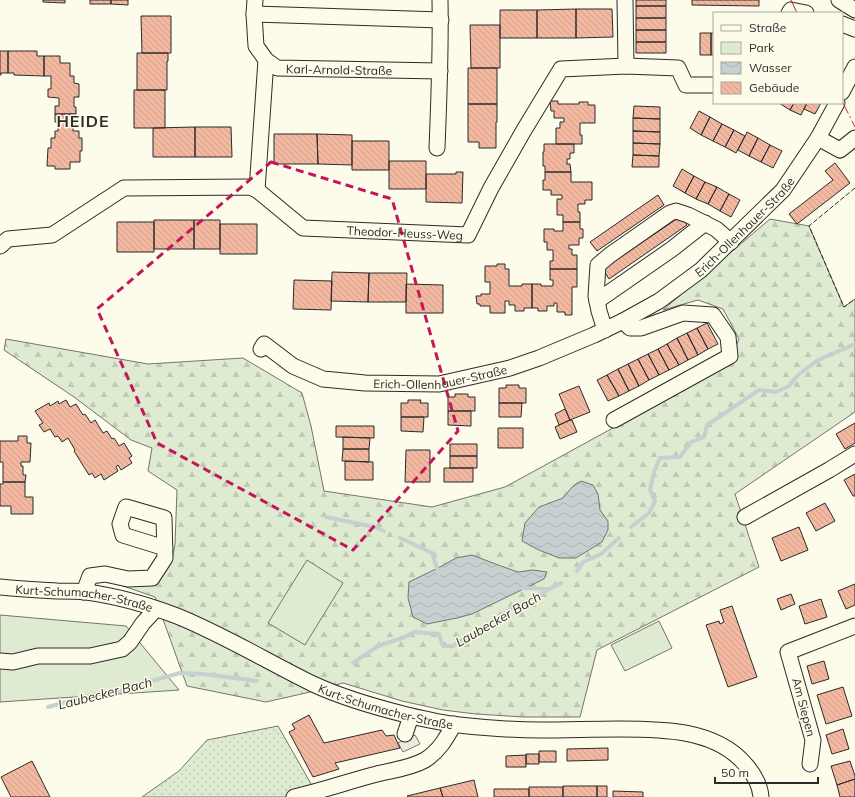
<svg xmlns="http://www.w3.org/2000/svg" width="855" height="797" font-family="Mulish,sans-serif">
<defs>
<pattern id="grass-dots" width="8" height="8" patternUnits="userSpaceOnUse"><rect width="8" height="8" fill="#deebd1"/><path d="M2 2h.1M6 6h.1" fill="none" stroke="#bfcab4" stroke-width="1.8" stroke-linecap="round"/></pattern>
<pattern id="forest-firs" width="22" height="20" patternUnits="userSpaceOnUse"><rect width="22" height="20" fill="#deebd1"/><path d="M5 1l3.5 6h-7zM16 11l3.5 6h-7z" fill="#bfcab4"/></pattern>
<pattern id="water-waves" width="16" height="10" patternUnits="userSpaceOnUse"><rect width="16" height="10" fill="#c7d0d0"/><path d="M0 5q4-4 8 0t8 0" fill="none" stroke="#abb3b3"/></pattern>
<pattern id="building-back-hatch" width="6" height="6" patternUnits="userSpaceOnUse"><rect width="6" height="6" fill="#f2b8a0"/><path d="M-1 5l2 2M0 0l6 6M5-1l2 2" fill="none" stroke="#d09e8a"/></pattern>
</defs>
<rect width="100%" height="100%" fill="#fdfbea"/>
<path fill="url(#grass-dots)" stroke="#74746e" d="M278,726L310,782L318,797H142L179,771L207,740Z"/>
<path fill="url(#forest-firs)" stroke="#74746e" d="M770,219L809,226L844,307L855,299V412L735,494L759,567L597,650L580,717H524L476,714L443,710L402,701L343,683L310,692L266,702L187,686L155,597L100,578L153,583L172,560L175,544L177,490L148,471L152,448L131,440L74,397L4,350L6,339L148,364L243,358L302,393L311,426L324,491L432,507L505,487L728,365L739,339L723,309L698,300L663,310Z"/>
<path fill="#deebd1" stroke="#74746e" d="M307,560L343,583L305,645L268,623Z
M0,615L126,626L179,690L0,702Z
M659,621L672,648L625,671L611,645Z"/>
<path fill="#eceadb" stroke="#74746e" d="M415,735L420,744L403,752L398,743Z"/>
<path fill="url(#water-waves)" stroke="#74746e" d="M581,481L593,485L598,494L600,510L608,521V530L602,542L576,558H559L539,550L522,541L525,523L539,507L563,498L573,486Z
M472,555L498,565L518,572L533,570L547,572L544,579L472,614L457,618L427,624L413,617L408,598L409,582L442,566L456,558Z"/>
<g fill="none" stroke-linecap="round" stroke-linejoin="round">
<path stroke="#c7d0d0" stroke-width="4" d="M326,517L374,527L384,531
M631,527L649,513L655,501L650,490L654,472L660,458L680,457L691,442L704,437L707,425L759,390L776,392L789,386L798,375L818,360L855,344
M400,538L432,553L439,574
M577,571L583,562L601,554L619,538
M520,588L549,589
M353,663L378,646L405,637L414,632L439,634L443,646H453L511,609L561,583
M48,707L104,692L121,691L141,684L180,673L203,674L257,681"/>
</g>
<path fill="url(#building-back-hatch)" stroke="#2b2b2b" d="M43,0H65V3L43,2Z
M90,0H111V4H90Z
M111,0H128V5L111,4Z
M636,0H666V6H636Z
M692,0H759V6L692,5Z
M636,6H666V18H636Z
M576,9V38H537V10Z
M576,9H612L613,37L576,38Z
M500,10H537V38H500Z
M141,16H171V53H142Z
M636,18H666V30H636Z
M470,25H500V68H471Z
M636,30H666V42H636Z
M700,33H711V55H700Z
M711,33H714V55H711Z
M636,42H666V53H636Z
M0,51H8V73H1V75H0Z
M8,51H37V56H44V76L14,75V73H8Z
M137,53H168V61H167V90H137Z
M44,56H60V63H70V76H74V83L79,84V97H74V107H76V114H55V106H59V98L48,97V89H51V76H44Z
M468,68H497V104H468Z
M134,90H165V128H134Z
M550,101H558V104H579V102H588V105H595V123H580V135H582V144H556V128H560V122H564V118H554V111H551Z
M779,103H794L790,110Z
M794,103H807L801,115L790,110Z
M807,103H821L815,114L804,109Z
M468,104H497V122H496V148H479V142H468Z
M634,106L660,107V119L633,118Z
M699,111L710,117L701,135L690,128Z
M55,114H76V123H73V131H79V138H82V151H80V162H70V169H55V166H47L48,148H51V138H55V131H58V122H55Z
M710,117L722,124L713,141L701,135Z
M633,118L660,119V132L633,131Z
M722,124L734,130L725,147L713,141Z
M195,127H231L232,157H195Z
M195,127V157H153V128Z
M734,130L745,136L736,153L725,147Z
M633,131L660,132V144L633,143Z
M747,132L758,138L749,156L738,150Z
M274,134H317L318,164H274Z
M317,134L352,135V165L318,164Z
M758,138L770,145L761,162L749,156Z
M352,141H389V170H352Z
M633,143L660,144L659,156L633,155Z
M544,144H574V153H570V159H567V164H570L571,172H545V166H543V152H544Z
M770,145L782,151L773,168L761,162Z
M633,155L659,156V167H632Z
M389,161H426V189H389Z
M835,163L850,183L797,224L789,214L833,180L825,171Z
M682,169L694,176L685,193L673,186Z
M456,172H463L462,203L426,202V174H456Z
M545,172H571V182H592V200H585V204H578V212H580V222H563V215H557V199H562V195H551V190H543V180H545Z
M694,176L705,182L696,199L685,193Z
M705,182L717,187L708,204L696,199Z
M717,187L729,194L720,211L708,204Z
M729,194L740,200L731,217L720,211Z
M658,195L664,205L597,251L590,242Z
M681,216L687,225L609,279L603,269Z
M154,220H194V249H154Z
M194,220H220V249H194Z
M117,222H154V252H117Z
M563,222H580V229H583V238H579V245H569V249H572V255H577V269H550V261H553V250H547V242H544V229H554V231H563Z
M220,224H257V254H220Z
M497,264H505V269H509V286H522V284H532V308H524V311H515V305H509V301H505V313H490V306H480V304H477L476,296H481V294H490V282H485V266H497Z
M550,269H577V287H572V315H565V312H557V303H554V306H547V311H538V308H532V284H541V286H553V280H550Z
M332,272L369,273L368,302L331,301Z
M369,273H407L406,302H368Z
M294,280L332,281L331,310L293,309Z
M406,284L443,285V313H406Z
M707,323L718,344L708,349L697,328Z
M697,328L708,349L698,355L687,333Z
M687,333L698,355L688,360L677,338Z
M677,338L688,360L679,365L667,344Z
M667,344L679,365L669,370L658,349Z
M658,349L669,370L659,375L648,354Z
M648,354L659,375L649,380L638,359Z
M638,359L649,380L639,386L628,364Z
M628,364L639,386L629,391L618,369Z
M618,369L629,391L619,396L607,375Z
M607,375L619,396L608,401L597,380Z
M506,385H519V388H526V403H499V388H506Z
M579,386L590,412L570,420L559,394Z
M455,394H468V397H475V411H448V397H455Z
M66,400L70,407L76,404L83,415L85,414L91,423L95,420L103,433L107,431L112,439L114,438L119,446L124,443L132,456L129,458L132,463L121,470L118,465L116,467L118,471L104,480L101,474L95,478L92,473L89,475L74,451L75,450L68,438L62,442L58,436L55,437L50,429L44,432L39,425L43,423L35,411L49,403L50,406L58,401L59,404Z
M408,400H421L420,403H428V417H401V403H408Z
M499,403H522L521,417H499Z
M565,409L570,420L559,425L555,414Z
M448,411H471V426L448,425Z
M401,417H424L423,432L401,431Z
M570,420H572L577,432L560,439L555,427Z
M855,423V443L845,449L836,434Z
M336,426H374V438L336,437Z
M498,428H523V448H498Z
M18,436H27V443H31L30,462H21V466H23V475H26L25,482H3V462H0V441H18Z
M343,437L370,438L369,449H343Z
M450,444H477V456H450Z
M343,449H369V462L342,461Z
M406,450H430V482H405Z
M450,456H477V468H450Z
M345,461L373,462V480H345Z
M444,468H473V482H444Z
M855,474V496H853L844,480Z
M3,482H25V497H33V514H11V506H0V484H3Z
M825,503L835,521L816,531L806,513Z
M799,527L808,550L781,561L772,538Z
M855,584V605L846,609L838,591Z
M791,594L795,604L781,610L777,599Z
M821,599L827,617L805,624L799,606Z
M732,606L757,677L728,687L706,625L719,621L720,624L724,622L720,610Z
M824,661L829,679L812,684L807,666Z
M843,687L852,716L826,724L817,695Z
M309,715L324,743L382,730L386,736L394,735L400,748L335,763L339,769L313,777L289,732L295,729L292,724Z
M843,729L849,749L832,754L826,735Z
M608,748V760L567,761V749Z
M539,751H556V762H539Z
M526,754H539V764H526Z
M526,755V767H506V756Z
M32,761L50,797H11L1,777Z
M850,761L855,776V779L837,785L831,766Z
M855,779V797H840L837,785Z
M474,780L478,797H443L440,788Z
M563,786H597V797H563Z
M597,786H607V797H597Z
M529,787H563V797H529Z
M440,788L443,797H408L407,796Z
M494,789H529V797H494Z
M613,791L643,792V797H613Z"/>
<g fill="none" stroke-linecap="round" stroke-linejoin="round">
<defs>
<g id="minor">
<path id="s1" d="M255,0L254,14L256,46L266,60L277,68L440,71"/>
<path d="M625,0L626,66"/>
<path d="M839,0L855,10"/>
<path d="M789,13L791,10L806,13"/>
<path d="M254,14L441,20"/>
<path d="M842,24L855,29"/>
<path d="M842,92L855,67"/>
<path d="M818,138L840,150L855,138"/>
<path d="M437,148C439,99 441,49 440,0"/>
<path d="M257,190L266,60"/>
<path id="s2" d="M0,246L8,239L52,235L124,188L250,187L257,190L303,228L468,235L491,188L524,130L561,69L626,66L678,68L686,85H714"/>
<path d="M597,301L672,249L705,223"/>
<path d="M605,330L599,311L596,296L598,265L610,255L670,213L676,211L688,215L716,229L731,242"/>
<path id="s3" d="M261,349L264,344L293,366L323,379L365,383L439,384L510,368L539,358L594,335L623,321L659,301L701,270L783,190L818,138L837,103"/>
<path d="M614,420L730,356L728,337L713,315L683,313L641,328H630L623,321"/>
<path d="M745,517L829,470L855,454"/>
<path id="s4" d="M0,587C19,589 38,590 57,591C67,591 77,591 86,592C117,596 148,605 177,616C224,635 268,662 313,684C343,698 375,707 407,715C424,719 441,723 459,725C486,728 514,730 541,730C567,730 593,729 619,729C662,729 715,729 745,764C754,774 760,784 761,797"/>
<path d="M84,592L90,576L105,574L128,579L152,578L165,558L164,518L126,507L120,524L123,535L165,548"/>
<path d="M0,661L13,662L38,656H90L122,649L130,642L143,623L156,609"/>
<path d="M405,734L411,716"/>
<path d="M810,764L813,740L788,652L855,626"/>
<path d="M294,797C322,791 349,781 377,774C393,770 411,768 425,760C439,751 446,739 454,724"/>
</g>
</defs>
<use href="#minor" stroke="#2b2b2b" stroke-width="17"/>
<use href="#minor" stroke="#fdfbea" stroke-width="15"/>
<path stroke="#2b2b2b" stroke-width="1" stroke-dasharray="5 2" stroke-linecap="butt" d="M855,188L809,226L844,307L855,299"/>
<path stroke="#c62828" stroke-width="1" stroke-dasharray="14 3 2 3" stroke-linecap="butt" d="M791,0L797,13
M842,101L855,127"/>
</g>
<path fill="none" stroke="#c2185b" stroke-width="3" stroke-dasharray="8 5" stroke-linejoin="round" d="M271,162L392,199L458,431L353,550L157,443L97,309Z"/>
<g text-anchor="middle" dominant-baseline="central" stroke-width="3" stroke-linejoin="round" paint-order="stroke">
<g font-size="12" fill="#2b2b2b" stroke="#fdfbea">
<text stroke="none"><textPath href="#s1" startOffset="139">Karl-Arnold-Straße</textPath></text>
<text stroke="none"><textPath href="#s3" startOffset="541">Erich-Ollenhauer-Straße</textPath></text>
<text stroke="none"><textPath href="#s2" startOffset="436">Theodor-Heuss-Weg</textPath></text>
<text stroke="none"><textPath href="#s3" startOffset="193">Erich-Ollenhauer-Straße</textPath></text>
<text stroke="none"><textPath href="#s4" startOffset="85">Kurt-Schumacher-Straße</textPath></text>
<text stroke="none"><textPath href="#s4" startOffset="409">Kurt-Schumacher-Straße</textPath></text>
<text transform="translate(804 707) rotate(75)">Am Siepen</text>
</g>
<g font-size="13" font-style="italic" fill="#2b2b2b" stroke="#fdfbea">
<text transform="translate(498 619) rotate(-30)">Laubecker Bach</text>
<text transform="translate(105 693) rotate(-14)">Laubecker Bach</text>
</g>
<g font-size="16" font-weight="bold" letter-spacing="1" fill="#2b2b2b" stroke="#fdfbea">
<text x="83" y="121">HEIDE</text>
</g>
</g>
<rect x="713" y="12" width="130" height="92" fill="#fdfbea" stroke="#a9a89e"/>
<rect x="721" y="25" width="20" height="6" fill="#fdfbea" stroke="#a9a89e"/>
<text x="749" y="32" font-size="12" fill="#2b2b2b">Straße</text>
<rect x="721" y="42" width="20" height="12" fill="#deebd1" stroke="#a9a89e"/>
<text x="749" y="52" font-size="12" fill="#2b2b2b">Park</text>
<rect x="721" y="62" width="20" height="12" fill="url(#water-waves)" stroke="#a9a89e"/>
<text x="749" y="72" font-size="12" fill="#2b2b2b">Wasser</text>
<rect x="721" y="82" width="20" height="12" fill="url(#building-back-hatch)" stroke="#a9a89e"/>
<text x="749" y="92" font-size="12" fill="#2b2b2b">Gebäude</text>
<path d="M715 777v6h103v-6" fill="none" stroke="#2b2b2b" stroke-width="2"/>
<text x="721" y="777" font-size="12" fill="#2b2b2b" stroke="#fdfbea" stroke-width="3" paint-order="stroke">50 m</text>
</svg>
